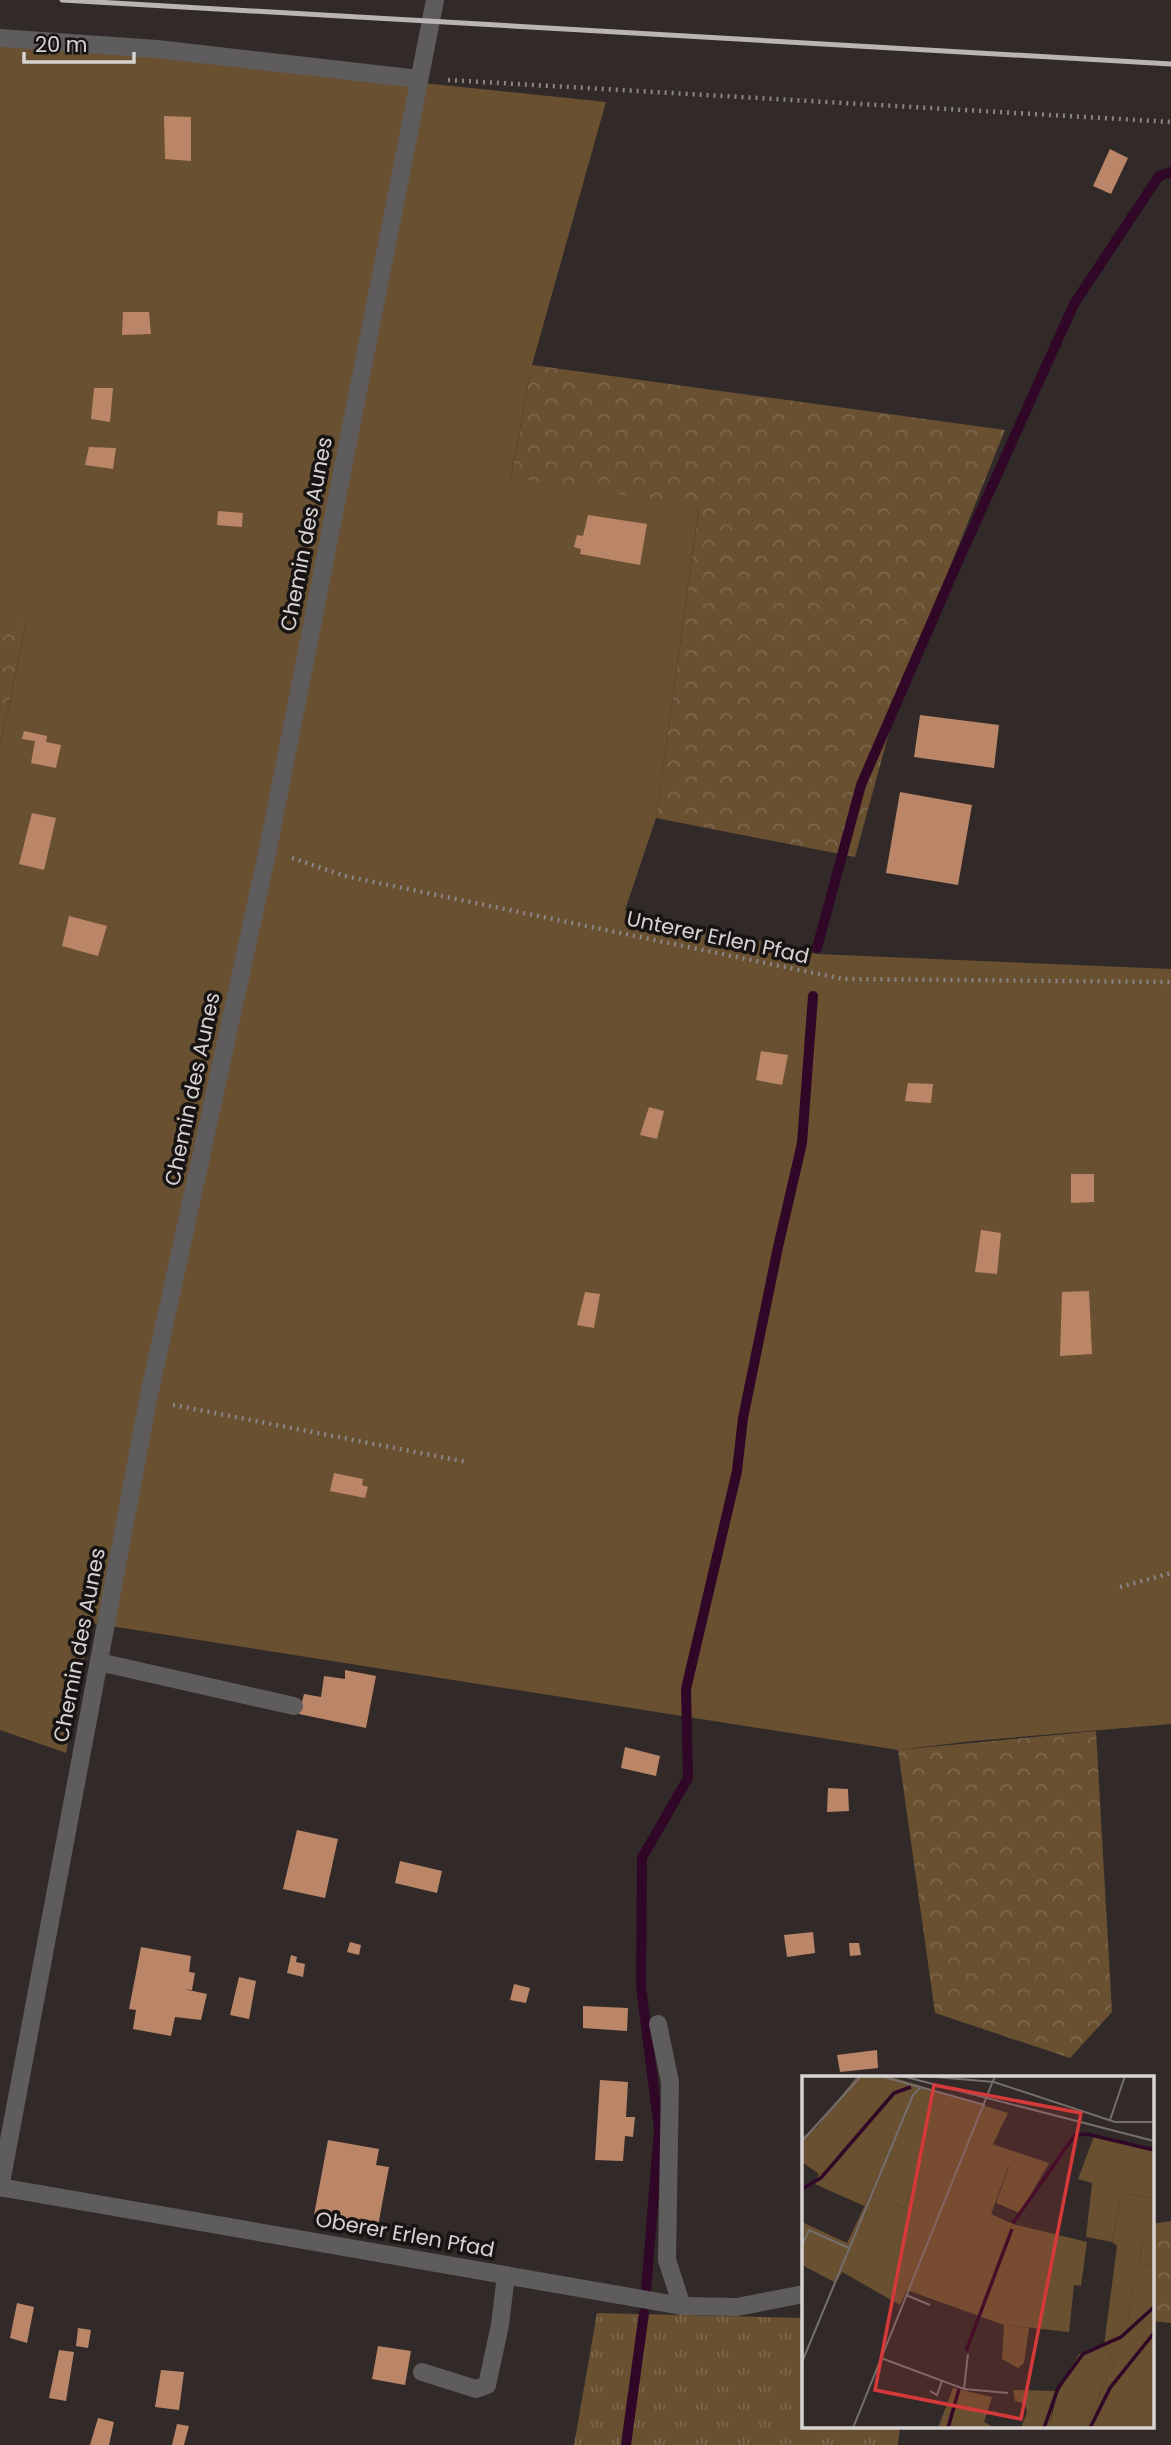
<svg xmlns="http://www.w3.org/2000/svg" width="1171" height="2445" font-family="Poppins,sans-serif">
<defs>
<pattern id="grass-tufts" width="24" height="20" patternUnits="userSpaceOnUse" patternTransform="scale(1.75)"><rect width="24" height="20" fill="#685031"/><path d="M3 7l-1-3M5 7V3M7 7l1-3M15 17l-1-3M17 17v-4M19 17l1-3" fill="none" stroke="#7d684e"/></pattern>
<pattern id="forest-crowns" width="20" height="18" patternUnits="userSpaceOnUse" patternTransform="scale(1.75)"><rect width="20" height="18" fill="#685031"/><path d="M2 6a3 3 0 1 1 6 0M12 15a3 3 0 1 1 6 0" fill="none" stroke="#7d684e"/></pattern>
</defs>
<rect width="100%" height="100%" fill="#312a29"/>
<path fill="url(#grass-tufts)" d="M597,2313L803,2318L804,2426H900L898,2445H574Z"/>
<path fill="url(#forest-crowns)" d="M532,365L1005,430L901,689L855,857L656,818L699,508L511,478Z
M0,618L26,623L0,746Z
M1096,1731L1112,2012L1070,2058L935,2013L898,1750Z
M1171,2221V2323L1152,2321V2224Z"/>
<path fill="#685031" d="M0,39L606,102L532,365L511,477L699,507L656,818L625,910L817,954L1171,969V1724L973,1741L898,1750L91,1623L66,1753L0,1730V746L26,624L0,618Z"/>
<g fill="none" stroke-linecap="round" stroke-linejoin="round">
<path stroke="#300726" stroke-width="10" d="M817,948L861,785L952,575L1074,304L1159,176L1171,172
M646,2291L659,2129L641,1986L642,1858L688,1778L686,1689L737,1471L743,1418L778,1247L802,1143L813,996
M626,2445L644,2313"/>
</g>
<path fill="#bb8668" d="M164,116L191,117V161L165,159Z
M1110,149L1128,158L1111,194L1093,186Z
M123,312H149L151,334L122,335Z
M94,388H113L110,422L91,419Z
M89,447L116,448L113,469L85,465Z
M218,511L243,513L242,527L217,525Z
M588,515L647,524L640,565L580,554L581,549L574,547L577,535L583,536Z
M920,715L999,725L994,768L914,757Z
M24,731L47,736L46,742L61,745L56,768L31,763L35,741L22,739Z
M900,792L972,805L958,885L886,873Z
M32,813L56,818L44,870L19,864Z
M69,916L107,926L98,956L62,946Z
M761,1051L788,1055L782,1085L756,1080Z
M908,1083L933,1084L931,1103L905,1101Z
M649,1107L664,1111L657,1139L640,1135Z
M1071,1174H1094V1202L1071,1203Z
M981,1230L1001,1233L997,1274L975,1272Z
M1089,1291L1092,1354L1060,1356L1062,1292Z
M585,1292L600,1294L594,1328L577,1325Z
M334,1473L363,1479L362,1485L368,1487L365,1498L330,1491Z
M345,1670L376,1676L366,1728L299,1714L304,1694L321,1697L324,1676L345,1679Z
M625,1747L660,1756L656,1776L621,1768Z
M828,1788L848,1789L849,1811L827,1812Z
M297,1830L338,1839L325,1898L283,1889Z
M400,1861L442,1871L437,1893L395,1883Z
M813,1932L815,1953L787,1957L784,1935Z
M350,1942L361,1945L359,1955L347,1952Z
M849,1943H859L861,1955L850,1956Z
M141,1947L191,1956L189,1972L195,1973L192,1990L184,1989L207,1994L201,2020L175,2017L171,2036L133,2029L136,2010L129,2009Z
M291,1955L297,1957L296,1962L305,1964L303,1977L287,1973Z
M239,1977L256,1981L249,2019L230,2015Z
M514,1984L530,1988L526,2003L510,2000Z
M583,2006L628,2008L627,2031L583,2028Z
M877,2050L878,2068L840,2072L837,2055Z
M600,2080L628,2082L626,2117H635L633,2137L625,2136L623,2161L595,2160Z
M328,2140L379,2149L376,2165L389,2167L378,2226L314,2215Z
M17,2303L34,2307L27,2343L10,2338Z
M78,2328L91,2330L88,2348L76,2346Z
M378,2346L411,2351L405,2385L372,2379Z
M59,2350L74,2352L66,2401L49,2398Z
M161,2370L184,2372L179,2410L155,2407Z
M98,2418L114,2422L109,2445H90Z
M177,2424L189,2426L184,2445H172Z"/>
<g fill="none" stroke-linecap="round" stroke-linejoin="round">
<path stroke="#8b8585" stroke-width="4.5" stroke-dasharray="2 5" stroke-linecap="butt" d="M448,80L1171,122
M292,858L345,876L843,979L1171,982
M173,1405L467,1462
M1120,1587L1171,1573"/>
<path stroke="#5f5c5d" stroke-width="18" d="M99,1662L294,1706
M658,2024L670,2082L667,2260L682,2306
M422,2372L476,2389L487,2385L500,2325L506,2275"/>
<path stroke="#5f5c5d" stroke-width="18" d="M0,38L157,49L419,79
M0,2187L682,2306L737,2307L804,2294
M0,2188L148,1400L268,849L435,0"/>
<path stroke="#bab4b4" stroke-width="5" d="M62,0L1171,64"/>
</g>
<g text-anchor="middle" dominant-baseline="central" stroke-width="7" stroke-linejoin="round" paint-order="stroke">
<g font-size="21" fill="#d8d3d3" stroke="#171413">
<text transform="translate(306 534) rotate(-79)">Chemin des Aunes</text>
<text transform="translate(718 937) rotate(12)">Unterer Erlen Pfad</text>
<text transform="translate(192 1089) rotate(-78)">Chemin des Aunes</text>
<text transform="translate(79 1645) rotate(-79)">Chemin des Aunes</text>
<text transform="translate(405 2234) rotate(10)">Oberer Erlen Pfad</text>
</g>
</g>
<g transform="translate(802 2076)">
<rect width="352" height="352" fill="#312a29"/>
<path d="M320,117L352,122V161H342L337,187L352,192V221L330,214L326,247L302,269L312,285L284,352H247L255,319L277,278L302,269L315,170L310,166ZM151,312L190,321L182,346L193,352H136Z" fill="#685031"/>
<path d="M190,68L247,87L218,137L194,127L207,90L185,81ZM90,76L121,87L102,132L68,118L62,130L13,108L17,98L30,91ZM330,213L352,221V352H284L312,285L302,269L326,247ZM202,249L227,252L222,287L216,292L200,283ZM211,314L254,315L247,352H219L225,336L223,328L213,325Z" fill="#685031"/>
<path d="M55,0H87L206,37L185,81L207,89L189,138L211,148L285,166L279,210L272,209L267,256L202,249L105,214L98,229L40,196L34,207L0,189V146L45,167L68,118L102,132L120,88L90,76L71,108L31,91L17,98L0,86V61L15,51ZM292,60L352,73V122L320,117L310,166L284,161L290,107L276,103ZM342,161H352V192L337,187Z" fill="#685031"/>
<path fill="none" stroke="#300726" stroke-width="3.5" d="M0,113L19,102L92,17L109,11M211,147L273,59L285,58L352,74M164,275L210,153M146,352L157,313M242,352L256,312L281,278L319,261L352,231M288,352L308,312L352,257"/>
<path fill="none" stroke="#746e6d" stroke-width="2" d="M78,0L183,29M100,0L352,65M122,0L192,6L313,46H352M308,44L323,0M0,65L59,0M0,170L7,154L47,172M104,219L128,229M79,282L162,313L206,317M0,286L111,19L119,11M162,313L166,278M128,315L135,319L140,305M51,352L193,0"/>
<path fill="#d63939" fill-opacity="0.15" stroke="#d63939" stroke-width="3.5" d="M132,9L279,37L219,343L73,314Z"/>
<rect width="352" height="352" fill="none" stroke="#d8d3d3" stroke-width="3.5"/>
</g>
<path d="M24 52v10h110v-10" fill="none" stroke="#d8d3d3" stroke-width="3.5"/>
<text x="35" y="52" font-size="21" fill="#d8d3d3" stroke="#171413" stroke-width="5" paint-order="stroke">20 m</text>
</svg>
